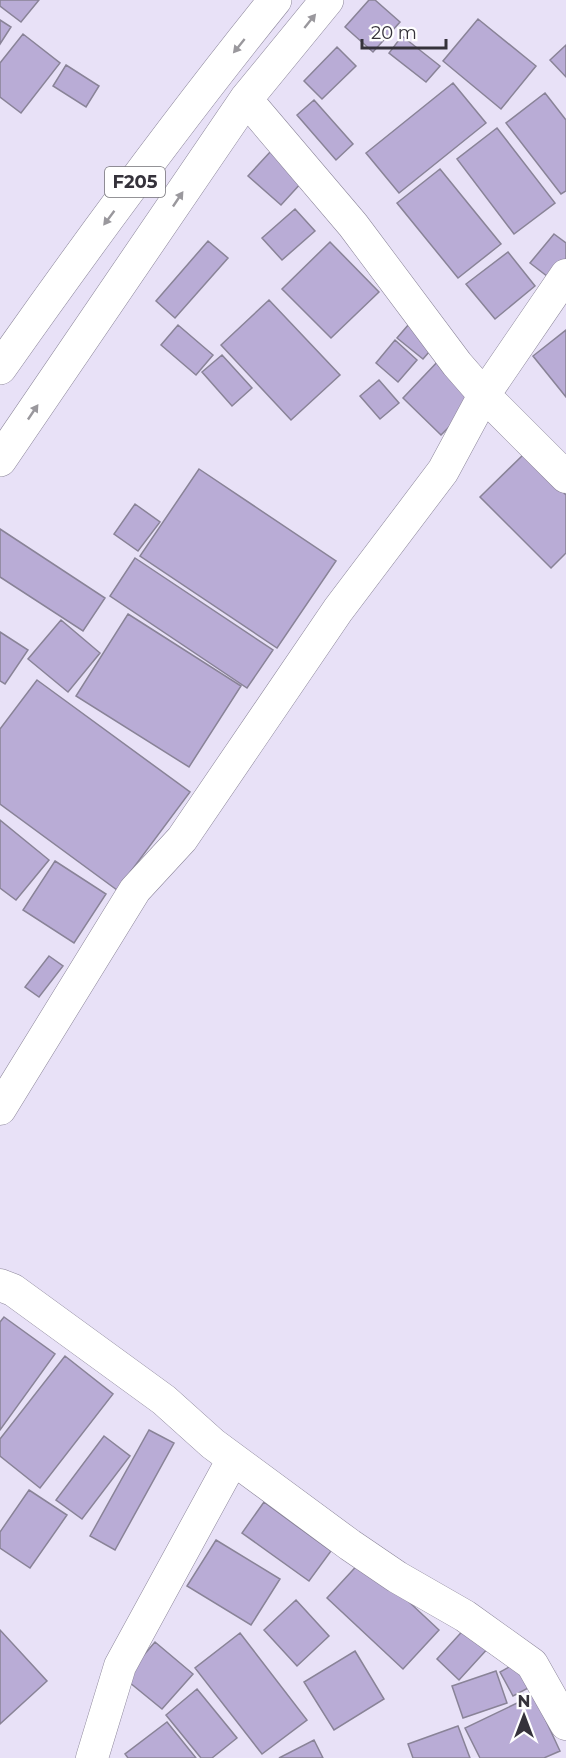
<svg xmlns="http://www.w3.org/2000/svg" width="566" height="1758" font-family="Montserrat,sans-serif">
<rect width="100%" height="100%" fill="#e8e1f7"/>
<path fill="#b9acd6" stroke="#898397" stroke-width="1.5" d="M0,0H39L21,22L0,6Z
M369,0H375L400,22L373,52L345,27Z
M478,19L536,66L501,109L443,61Z
M0,20L11,27L0,44Z
M23,34L60,63L21,113L0,97V63Z
M402,36L440,66L426,82L389,53Z
M566,45V77L550,60Z
M337,47L356,66L322,99L304,81Z
M66,65L99,86L86,107L53,86Z
M453,83L486,123L399,193L366,153Z
M545,93L566,120V191L561,194L506,123Z
M314,100L353,144L336,160L297,115Z
M497,128L555,203L514,234L457,159Z
M271,151L303,181L281,205L248,176Z
M440,169L501,244L458,278L397,203Z
M295,209L315,231L282,260L262,238Z
M554,234L566,243V261L552,280L530,263Z
M208,241L228,258L175,318L156,301Z
M330,242L379,292L331,338L282,289Z
M508,252L535,286L495,319L466,284Z
M269,300L340,375L291,420L221,345Z
M409,324L435,345L423,359L397,338Z
M178,325L213,355L196,375L161,345Z
M566,330V397L533,356Z
M395,340L417,360L398,382L376,363Z
M222,355L252,388L232,406L202,372Z
M441,358L480,396L441,435L403,398Z
M379,380L399,403L380,419L360,396Z
M525,453L566,495V553L551,568L480,497Z
M199,469L336,561L277,648L140,556Z
M135,504L160,522L138,551L114,534Z
M0,529L105,598L83,631L0,577Z
M135,558L273,650L247,688L110,596Z
M128,614L241,686L189,767L76,696Z
M61,620L100,653L68,692L28,659Z
M0,632L28,650L5,684L0,681Z
M37,680L190,792L117,890L0,804V729Z
M0,820L49,860L16,900L0,888Z
M55,861L106,894L74,943L23,910Z
M49,956L63,966L39,997L25,987Z
M4,1317L55,1354L0,1430V1322Z
M65,1356L113,1394L40,1488L0,1456V1439Z
M149,1430L174,1443L115,1550L90,1536Z
M104,1436L130,1456L82,1519L56,1500Z
M29,1490L67,1515L30,1568L0,1548V1532Z
M264,1502L331,1551L309,1581L242,1533Z
M216,1540L280,1579L251,1625L187,1586Z
M363,1559L439,1630L403,1669L327,1598Z
M296,1600L329,1636L297,1666L264,1630Z
M468,1625L490,1646L459,1680L437,1659Z
M0,1630L47,1681L0,1724Z
M240,1633L307,1720L262,1754L195,1668Z
M155,1642L193,1674L162,1709L124,1678Z
M355,1651L384,1699L334,1730L304,1682Z
M520,1661L534,1685L513,1696L500,1672Z
M496,1671L507,1703L463,1718L452,1686Z
M197,1689L237,1738L212,1758H201L166,1715Z
M534,1695L560,1751L544,1758H480L465,1728Z
M167,1722L196,1758H128L125,1754Z
M458,1726L470,1758H413L408,1744Z
M314,1740L323,1758H279Z"/>
<g fill="none" stroke-linecap="round" stroke-linejoin="round">
<defs>
<path id="minor" d="M246,99L353,225L457,364L484,395L566,477
M0,1109L135,890L182,839L338,610L443,471L484,395L566,275
M0,1285L13,1290L164,1400L213,1444L350,1545L397,1577L465,1616L532,1664L566,1724
M92,1758L120,1666L233,1459"/>
<path id="major" d="M0,368C88,243 179,119 275,0
M0,460L246,99L327,0"/>
</defs>
<use href="#minor" stroke="#8b8599" stroke-width="33"/>
<use href="#major" stroke="#8b8599" stroke-width="34"/>
<use href="#minor" stroke="#fff" stroke-width="32"/>
<use href="#major" stroke="#fff" stroke-width="33"/>
</g>
<defs><path id="oneway-solid" d="M-6-.8H1V-3.2L6.5 0L1 3.2V.8H-6Z" transform="scale(1.5)"/></defs>
<g fill="#9a989d">
<use href="#oneway-solid" transform="translate(310 21) rotate(-51)"/>
<use href="#oneway-solid" transform="translate(239 46) rotate(129)"/>
<use href="#oneway-solid" transform="translate(178 199) rotate(-56)"/>
<use href="#oneway-solid" transform="translate(109 218) rotate(127)"/>
<use href="#oneway-solid" transform="translate(33 412) rotate(-56)"/>
</g>
<g text-anchor="middle" dominant-baseline="central" stroke-width="6" stroke-linejoin="round" paint-order="stroke">
<rect fill="#fff" stroke="#727076" stroke-width="1.5" x="105" y="167" width="60" height="30" rx="4.5"/>
<g font-size="18" font-weight="bold" fill="#35323b">
<text x="135" y="182">F205</text>
</g>
</g>
<g transform="translate(524 1716)" stroke="#ffffff" stroke-width="4.5" paint-order="stroke">
<path d="M0-4.5L10 22L0 15L-10 22Z" fill="#35323b"/>
<text y="-9" font-size="16" font-weight="bold" text-anchor="middle" fill="#35323b">N</text>
</g>
<path d="M362 39v9h84v-9" fill="none" stroke="#35323b" stroke-width="3"/>
<text x="371" y="39" font-size="18" fill="#35323b" stroke="#ffffff" stroke-width="4.5" paint-order="stroke">20 m</text>
</svg>
